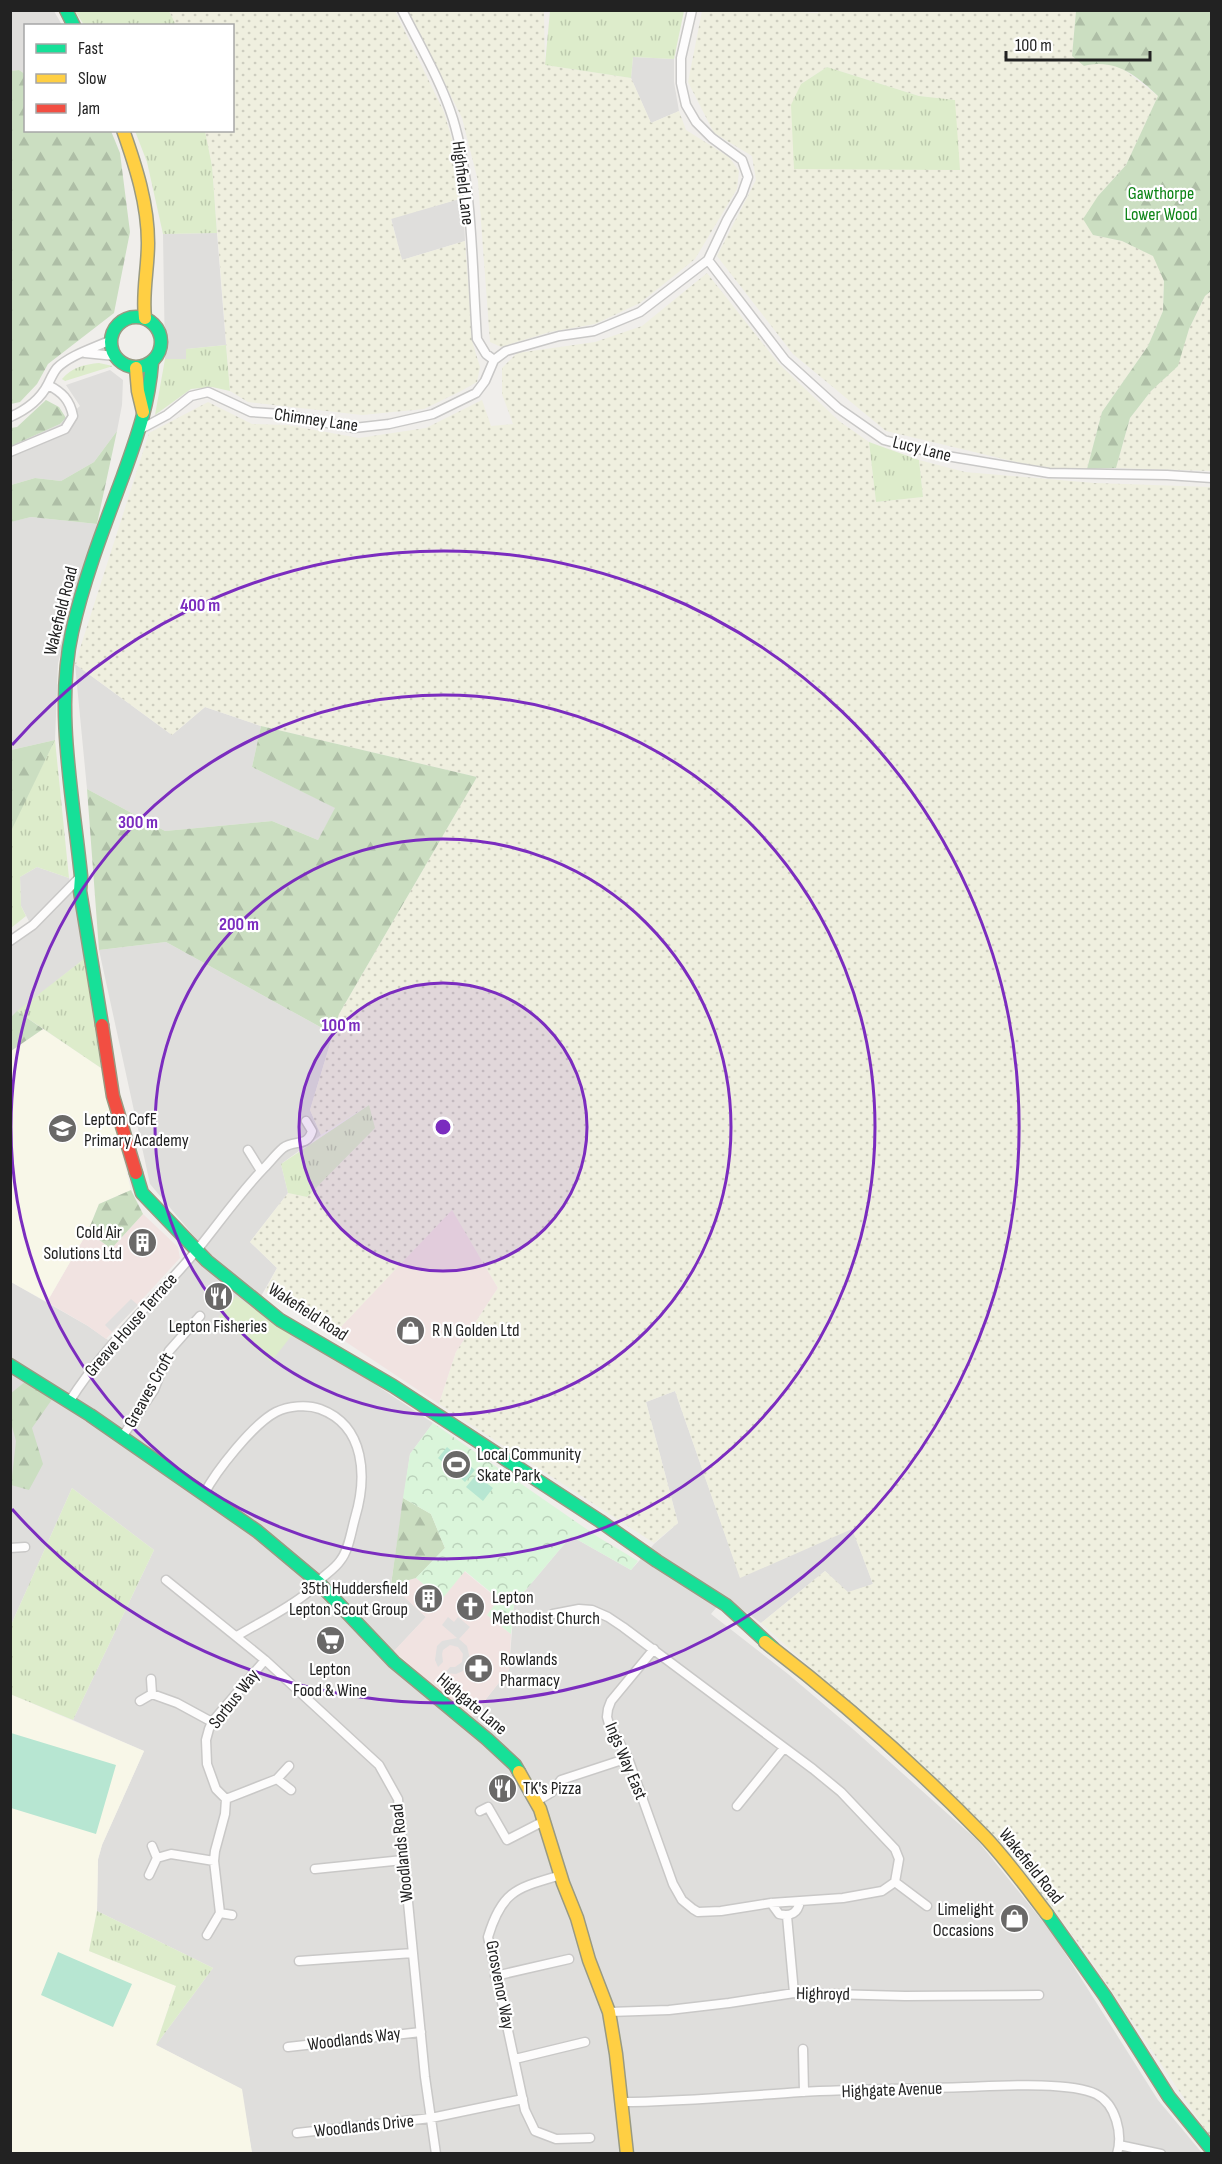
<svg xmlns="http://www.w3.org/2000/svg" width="1222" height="2164" font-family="'Sofia Sans Condensed',sans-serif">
<defs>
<pattern id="farmland-dots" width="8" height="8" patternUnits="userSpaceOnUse" patternTransform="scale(1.5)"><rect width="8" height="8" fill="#efefdf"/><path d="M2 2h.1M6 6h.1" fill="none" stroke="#cdcdbf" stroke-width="1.8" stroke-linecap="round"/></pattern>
<pattern id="grass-tufts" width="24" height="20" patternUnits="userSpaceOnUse" patternTransform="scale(1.5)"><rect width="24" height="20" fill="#ddeccb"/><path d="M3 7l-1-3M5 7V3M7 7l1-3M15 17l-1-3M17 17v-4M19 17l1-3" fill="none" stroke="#bdcaae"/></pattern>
<pattern id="forest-firs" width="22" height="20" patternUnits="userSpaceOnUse" patternTransform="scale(1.5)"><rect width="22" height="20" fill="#cbdec1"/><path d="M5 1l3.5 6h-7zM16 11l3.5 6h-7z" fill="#aebea6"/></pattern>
<pattern id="park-crowns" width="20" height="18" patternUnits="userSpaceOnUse" patternTransform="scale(1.5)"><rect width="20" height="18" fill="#daf5da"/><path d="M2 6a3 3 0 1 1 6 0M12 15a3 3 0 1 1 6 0" fill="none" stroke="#bbd2bb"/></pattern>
</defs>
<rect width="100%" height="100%" fill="#f0eeeb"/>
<path fill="#dfdedc" d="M10,11H54L62,25L26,26L25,74L19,70L11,71Z
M633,57L674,59V82L679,111L651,123L631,78Z
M463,198L465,241L402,260L391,218Z
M217,233L226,345L187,349L186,359H165L163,234Z
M110,370L123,380L122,405L117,431L94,462L61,481L35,478L11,485L10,446L60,424L80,406L66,385Z
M31,517L97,524L58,663L55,740L11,750L10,522Z
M75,664L172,735L205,707L261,726L252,767L336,808L318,840L272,821L165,831L87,789Z
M37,867L69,878L80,911L84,959L11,1017L10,945L33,929L21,906L20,877Z
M166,942L333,1034L310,1110L321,1135L281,1164L288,1193L250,1242L277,1268L256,1305L433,1423L410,1454L391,1584L426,1617L384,1662L463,1728L509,1670L514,1604L571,1536L631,1570L654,1544L678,1523L646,1402L675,1391L740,1577L852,1528L873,1584L848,1593L825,1571L761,1623L725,1597L711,1614L788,1674L854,1730L977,1840L1053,1934L1158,2100L1202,2153H252L241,2089L156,2045L213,1968L97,1911L98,1860L102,1845L144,1751L73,1720L154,1550L72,1488L11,1625V1282L88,1326L118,1347L204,1248L150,1184L99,950Z"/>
<path fill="#f1e3e1" d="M452,1209L498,1288L456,1352L439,1404L334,1334Z
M143,1214L178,1247L180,1258L106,1339L88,1326L47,1302L88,1231L111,1249Z
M464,1571L499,1600L487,1615L511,1634L509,1670L471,1718L394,1651L426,1617L391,1585L416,1578L442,1599Z"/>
<path fill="#f8f7e8" d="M43,1029L101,1068L131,1190L99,1204L88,1231L47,1302L11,1282V1051Z
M10,1694L144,1751L102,1845L98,1859L97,1911L89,1951L176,1986L156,2045L242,2089L252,2153H11Z"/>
<path fill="url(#farmland-dots)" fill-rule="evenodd" d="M764,10L818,13L819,10L1076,11L1072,56L1084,66L1098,63L1119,66L1158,96L1126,165L1098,196L1093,235L1122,241L1154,256L1164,281L1163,311L1148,346L1102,412L1087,469L1050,470L886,431L793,354L717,256L756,180L752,156L714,133L688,82L702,11ZM827,67L919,96L955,100L801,84Z
M169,11H395L444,112L455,150L463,198L391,219L402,260L465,241L473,344L480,367L477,382L461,391L424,409L362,415L248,402L230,391L212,166L205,131L232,130V26L176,25Z
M408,11H544L545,65L631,78L651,123L679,111L686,130L729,157L739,171L737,189L695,259L640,303L595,324L550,332L501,347L490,342L478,181L462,118Z
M707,273L779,364L839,421L869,442L876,502L923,497L919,460L965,472L1094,483L1211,487V2138L1084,1950L1005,1847L937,1781L761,1623L825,1571L848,1592L873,1584L852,1529L740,1578L675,1391L646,1402L678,1523L654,1543L439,1404L456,1352L498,1288L452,1210L334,1334L265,1291L277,1268L250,1242L288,1193L307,1197L369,1105L321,1135L310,1110L339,1014L477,777L261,726L205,707L172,735L75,664L149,433L208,402L252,424L287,425L359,438L426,428L482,400L491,426L513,424L502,394V368L517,353L595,342L642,326Z
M1211,291V471L1116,468L1130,418L1151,391L1177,366L1189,329L1205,296Z"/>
<path fill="url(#grass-tufts)" d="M75,11H169L176,25H84Z
M550,11V10L684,11L674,59L633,57L631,78L545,65Z
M827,67L919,96L955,100L960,170L794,169L791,105L801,84Z
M135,131H205L212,166L217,233L163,234L147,162Z
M226,345L230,391L212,387L191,389L155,415L165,359H186V349Z
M99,363L113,366L65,381L62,379C71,368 85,364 99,363Z
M869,442L919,460L923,497L876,502Z
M55,740L69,878L37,867L20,877L21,906L26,916L11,928L10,831Z
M84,959L101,1068L17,1011Z
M369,1105L375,1128L307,1197L288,1193L281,1164Z
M72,1488L154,1550L73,1720L10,1694L11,1625Z
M97,1911L213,1968L156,2045L176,1986L89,1951Z"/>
<path fill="url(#forest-firs)" d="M1076,11H1211V291L1205,296L1189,329L1178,366L1151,391L1130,418L1116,468L1087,469L1102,412L1148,346L1163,311L1164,281L1153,256L1122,241L1093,235L1083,219L1098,196L1126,165L1158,96C1136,75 1115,58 1084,66L1072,56Z
M19,70L25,74L26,130L111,131L120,153L130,232L114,313L48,364L37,384L20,402L11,404L10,71Z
M46,400L59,407L66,418L60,424L11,446V428L17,427Z
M117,431L97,524L31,517L11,522V485L35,478L61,481L94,462Z
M261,726L477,777L339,1014L333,1034L166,942L99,950L87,789L165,831L272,821L318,840L335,808L252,767Z
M55,740L11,831V750Z
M17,1011L43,1029L11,1051V1017Z
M131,1190L143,1214L111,1249L88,1231L99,1204Z
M26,1381L53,1398L32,1428L43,1464L29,1490L11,1485L16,1441L11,1423L10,1394Z
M403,1498L431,1514L445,1548L416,1578L391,1585Z"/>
<path fill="url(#park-crowns)" d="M433,1423L598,1537L638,1561L631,1570L571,1536L514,1604L511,1634L487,1615L499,1599L465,1571L442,1599L416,1578L445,1548L431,1514L403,1498L410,1454Z"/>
<path fill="#ddeccb" d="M236,1296L292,1335L271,1362L219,1317Z"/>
<path fill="#b7e6d2" d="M447,1447L475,1470L465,1482L438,1458Z
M476,1475L493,1488L483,1501L466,1487Z
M11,1733L116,1765L96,1834L11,1808Z
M58,1952L132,1984L113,2027L41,1995Z"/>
<path fill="#e0dfde" d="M131,1299L138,1305L112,1332L105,1325Z
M448,1617L454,1622L458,1617L470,1627L459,1639L467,1646L470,1659L463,1671L456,1674L445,1673L450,1667H455L462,1662L463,1654L458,1647L450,1645L443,1650L442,1654L443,1662L438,1667L435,1660L437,1646L442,1641L457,1638L442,1625Z"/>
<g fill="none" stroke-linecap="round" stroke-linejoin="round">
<defs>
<path id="street" d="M402,10C420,46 441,81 453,119C473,185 472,270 477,339L486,354L494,360
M708,260L785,360L838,408L884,440L941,455L1049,473L1167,475L1212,478
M85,353L115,356
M10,417C26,410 40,400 48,384C51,378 53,373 57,368C70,355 94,348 111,340
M139,430L167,415L191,396L208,392L251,412L281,414L354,428L389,424L433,414L476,393L485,381L494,360L506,351L559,336L594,331L640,312L708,260L727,220L742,194L748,177L742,160L712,138L696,122L686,105L681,83V58L692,10
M10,452L65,429L73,416C70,400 62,392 48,385
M10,941L33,925L81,876
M248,1150L261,1171
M69,1402C105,1345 154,1301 197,1250C219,1223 239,1194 264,1168C270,1162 276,1154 283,1148C295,1139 307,1148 312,1131L306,1121
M122,1437L154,1390L169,1351L200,1316
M204,1494C216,1471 253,1424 276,1412C288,1406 307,1404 320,1409C366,1426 367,1478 355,1518C351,1532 349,1550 340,1561C336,1567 329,1572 323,1577C318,1582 313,1588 307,1593C286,1610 260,1622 237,1636
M10,1548L25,1547
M166,1580L265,1660L379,1765L398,1799L425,2077L436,2154
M553,1614L579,1609L592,1610L608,1617L623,1627L813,1769L841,1792L895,1849L899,1859L895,1882L882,1891L843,1898L771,1903L721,1911L698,1912L693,1909L682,1900L673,1884L628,1758L609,1724L607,1717L608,1709L611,1701L654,1649
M152,1694L177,1703L212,1722
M140,1701L152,1694L151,1679
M277,1779L291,1790
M226,1799L277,1779L289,1766
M537,1801L552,1792L561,1780L628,1758
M737,1806L784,1748
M480,1811L488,1807L507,1840L544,1821
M157,1858L171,1854L214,1861
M315,1869L403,1860
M149,1875L157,1858L152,1846
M561,1875C517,1888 502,1890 488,1937L525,2110L535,2131L556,2139L590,2138
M895,1882L927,1906
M771,1903L779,1914C791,1917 798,1913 800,1901
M220,1913L232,1915
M787,1916L794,1993
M207,1935L220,1913L214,1861L215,1851L225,1814L226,1799L216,1789L207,1764L206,1740L209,1729L212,1722L265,1660
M299,1961L413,1953
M495,1976L569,1959
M609,2012L669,2010L729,2003L794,1993L905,1996L1039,1995
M288,2047L421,2032
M803,2049L804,2092
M515,2059L585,2042
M620,2102C680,2102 741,2096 801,2092C856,2089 910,2089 965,2087C996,2086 1069,2081 1096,2094C1116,2104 1123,2134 1117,2154
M297,2133L431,2118L523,2099
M1119,2145L1161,2154"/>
<path id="fast" d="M66,10L74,26
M111 342a25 25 0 1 1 50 0a25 25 0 1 1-50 0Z
M102,1025L80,891L81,876C73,797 55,709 72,632C84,578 104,527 123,476C137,437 149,404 152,362
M136,1173L142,1193L207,1261L280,1320L393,1386L600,1521L657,1561L726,1605L773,1648
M10,1365L90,1415L257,1531L318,1582L394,1662L487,1739L515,1765L519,1772
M1047,1914L1105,1996L1169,2097L1212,2150"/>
<path id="slow" d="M123,130C136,167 148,204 148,243C148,269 142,293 145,318
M136,368L138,391L143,412
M765,1642C842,1701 916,1766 984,1836C1007,1860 1027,1888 1047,1914
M519,1772L540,1809L563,1883L577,1918L589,1960L609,2012L616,2054L627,2154"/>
<path id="jam" d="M102,1025L113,1096L136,1173"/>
</defs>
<use href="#street" stroke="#c9c8c7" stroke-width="11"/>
<use href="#fast" stroke="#999a82" stroke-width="15"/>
<use href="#slow" stroke="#999a82" stroke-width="15"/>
<use href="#jam" stroke="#999a82" stroke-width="15"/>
<use href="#street" stroke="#fdfcfc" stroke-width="8"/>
<use href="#fast" stroke="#16e098" stroke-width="12"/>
<use href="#slow" stroke="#ffcf43" stroke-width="12"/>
<use href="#jam" stroke="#f24e42" stroke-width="12"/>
</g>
<circle cx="443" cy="1127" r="144" fill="#7b2cbf" fill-opacity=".12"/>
<g fill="none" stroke="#7b2cbf" stroke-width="3">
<circle cx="443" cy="1127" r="144"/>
<circle cx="443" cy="1127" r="288"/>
<circle cx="443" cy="1127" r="432"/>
<path d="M12 745A576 576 0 1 1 12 1509"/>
</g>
<defs>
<symbol id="school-disc" viewBox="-11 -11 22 22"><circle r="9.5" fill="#6a6968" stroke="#fff"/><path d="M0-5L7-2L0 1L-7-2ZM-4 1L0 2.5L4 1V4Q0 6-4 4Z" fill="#fff"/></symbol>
<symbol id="building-disc" viewBox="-11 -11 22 22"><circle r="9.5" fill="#6a6968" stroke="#fff"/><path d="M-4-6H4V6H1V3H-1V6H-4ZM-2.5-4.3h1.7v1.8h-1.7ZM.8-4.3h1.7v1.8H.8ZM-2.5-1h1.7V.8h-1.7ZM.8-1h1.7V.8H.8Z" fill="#fff"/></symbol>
<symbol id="restaurant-disc" viewBox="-11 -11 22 22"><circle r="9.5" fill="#6a6968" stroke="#fff"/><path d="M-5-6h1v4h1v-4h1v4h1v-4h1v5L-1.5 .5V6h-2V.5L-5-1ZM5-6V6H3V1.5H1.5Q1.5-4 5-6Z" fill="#fff"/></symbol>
<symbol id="shop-disc" viewBox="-11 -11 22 22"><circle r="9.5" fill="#6a6968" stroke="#fff"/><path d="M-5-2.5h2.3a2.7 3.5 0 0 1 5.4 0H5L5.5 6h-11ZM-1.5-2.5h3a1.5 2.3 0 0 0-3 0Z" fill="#fff"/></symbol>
<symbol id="stadium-disc" viewBox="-11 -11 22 22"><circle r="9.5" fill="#6a6968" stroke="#fff"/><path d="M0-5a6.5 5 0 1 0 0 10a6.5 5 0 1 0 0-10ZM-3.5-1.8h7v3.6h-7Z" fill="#fff"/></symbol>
<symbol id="church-disc" viewBox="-11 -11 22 22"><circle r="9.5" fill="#6a6968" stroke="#fff"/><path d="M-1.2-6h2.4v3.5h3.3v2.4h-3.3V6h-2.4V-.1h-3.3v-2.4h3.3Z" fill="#fff"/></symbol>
<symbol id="supermarket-disc" viewBox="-11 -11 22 22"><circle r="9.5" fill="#6a6968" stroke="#fff"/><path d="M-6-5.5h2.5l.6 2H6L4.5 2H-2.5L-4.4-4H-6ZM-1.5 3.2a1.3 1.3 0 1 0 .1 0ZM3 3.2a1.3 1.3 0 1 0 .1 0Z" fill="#fff"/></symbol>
<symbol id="pharmacy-disc" viewBox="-11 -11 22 22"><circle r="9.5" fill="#6a6968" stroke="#fff"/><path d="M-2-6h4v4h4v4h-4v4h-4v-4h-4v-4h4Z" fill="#fff"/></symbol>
</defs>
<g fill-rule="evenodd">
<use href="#school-disc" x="46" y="1112" width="33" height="33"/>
<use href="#building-disc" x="126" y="1226" width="33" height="33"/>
<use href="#restaurant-disc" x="202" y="1280" width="33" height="33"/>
<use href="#shop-disc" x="394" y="1314" width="33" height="33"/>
<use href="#stadium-disc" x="440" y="1448" width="33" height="33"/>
<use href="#building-disc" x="412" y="1582" width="33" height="33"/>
<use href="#church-disc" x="454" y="1590" width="33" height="33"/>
<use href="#supermarket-disc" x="314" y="1624" width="33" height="33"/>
<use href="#pharmacy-disc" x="462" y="1652" width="33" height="33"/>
<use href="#restaurant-disc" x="486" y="1772" width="33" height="33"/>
<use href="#shop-disc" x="998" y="1902" width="33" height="33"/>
</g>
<g text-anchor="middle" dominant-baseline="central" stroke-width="4.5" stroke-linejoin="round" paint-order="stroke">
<g font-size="18" fill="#222" stroke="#fff">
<text transform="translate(463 183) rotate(83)">Highfield Lane</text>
<text transform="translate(316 420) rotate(8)">Chimney Lane</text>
<text transform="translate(922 449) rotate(14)">Lucy Lane</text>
<text transform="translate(61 611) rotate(-76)">Wakefield Road</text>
<text transform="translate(308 1312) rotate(33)">Wakefield Road</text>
<text transform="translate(131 1325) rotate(-49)">Greave House Terrace</text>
<text transform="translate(149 1390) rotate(-61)">Greaves Croft</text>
<text transform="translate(234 1699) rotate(-52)">Sorbus Way</text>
<text transform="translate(472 1704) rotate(40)">Highgate Lane</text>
<text transform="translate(626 1761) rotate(67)">Ings Way East</text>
<text transform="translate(402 1853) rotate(-96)">Woodlands Road</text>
<text transform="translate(1031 1866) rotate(51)">Wakefield Road</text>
<text transform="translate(500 1985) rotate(79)">Grosvenor Way</text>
<text transform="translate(823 1994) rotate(1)">Highroyd</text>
<text transform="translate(354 2039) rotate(-7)">Woodlands Way</text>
<text transform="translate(892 2090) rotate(-2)">Highgate Avenue</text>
<text transform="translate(364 2126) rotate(-6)">Woodlands Drive</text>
</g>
<g font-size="18" fill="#0c8416" stroke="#fff">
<text x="1161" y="193">Gawthorpe<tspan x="1161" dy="21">Lower Wood</tspan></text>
</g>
<g font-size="18" fill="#222" stroke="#fff" text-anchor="start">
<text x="84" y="1119">Lepton CofE<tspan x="84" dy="21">Primary Academy</tspan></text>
<text x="122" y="1232" text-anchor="end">Cold Air<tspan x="122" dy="21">Solutions Ltd</tspan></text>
<text x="218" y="1326" text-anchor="middle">Lepton Fisheries</text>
<text x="432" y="1330">R N Golden Ltd</text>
<text x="477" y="1454">Local Community<tspan x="477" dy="21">Skate Park</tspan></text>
<text x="408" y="1588" text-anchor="end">35th Huddersfield<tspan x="408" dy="21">Lepton Scout Group</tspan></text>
<text x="492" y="1597">Lepton<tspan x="492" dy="21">Methodist Church</tspan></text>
<text x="500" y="1659">Rowlands<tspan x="500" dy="21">Pharmacy</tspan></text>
<text x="330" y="1669" text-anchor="middle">Lepton<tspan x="330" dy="21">Food &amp; Wine</tspan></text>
<text x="523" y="1788">TK's Pizza</text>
<text x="994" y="1909" text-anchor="end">Limelight<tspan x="994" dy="21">Occasions</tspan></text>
</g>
</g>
<circle cx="443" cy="1127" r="9" fill="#7b2cbf" stroke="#fff" stroke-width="3"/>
<g font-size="18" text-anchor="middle" font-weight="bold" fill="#7b2cbf" stroke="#fff" stroke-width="4.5" stroke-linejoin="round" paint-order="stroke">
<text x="200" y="611">400 m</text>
<text x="138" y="828">300 m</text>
<text x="239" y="930">200 m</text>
<text x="341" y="1031">100 m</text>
</g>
<rect width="1222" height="2164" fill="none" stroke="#222222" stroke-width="24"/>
<rect x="24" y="24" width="210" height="108" fill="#ffffff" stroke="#a7a7a7" stroke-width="1.5"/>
<rect x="36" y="44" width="30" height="9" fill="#16e098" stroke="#a7a7a7" stroke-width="1.5"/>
<text x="78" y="54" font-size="18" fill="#222222">Fast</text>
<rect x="36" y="74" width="30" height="9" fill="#ffcf43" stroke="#a7a7a7" stroke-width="1.5"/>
<text x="78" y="84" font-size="18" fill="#222222">Slow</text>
<rect x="36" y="104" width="30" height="9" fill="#f24e42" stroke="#a7a7a7" stroke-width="1.5"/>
<text x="78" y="114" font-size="18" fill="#222222">Jam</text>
<path d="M1006 51v9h144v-9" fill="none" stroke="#222222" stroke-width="3"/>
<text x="1015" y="51" font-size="18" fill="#222222" stroke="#ffffff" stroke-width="4.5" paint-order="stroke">100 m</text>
</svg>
